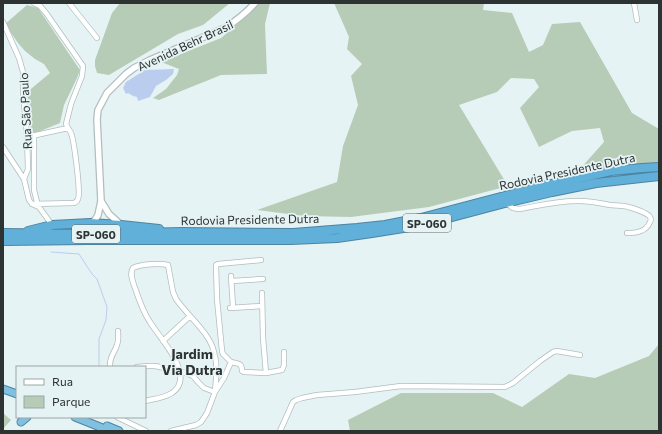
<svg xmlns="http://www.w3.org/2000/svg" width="662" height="434" font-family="Commissioner,sans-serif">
<rect width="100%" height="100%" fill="#e6f3f4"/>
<path fill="#b7ccb6" d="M120,3H230L203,25L178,34L109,75L97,73L95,66V60L112,13Z
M259,3H270L265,24L267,74L221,75L159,100L153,98L166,89L177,75L179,69L161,62L221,38L249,14Z
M334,3H484L483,10L512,13L529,52L543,45L552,24L580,22L632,113L659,129V163H648L579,170L604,142L600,128L572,131L539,147L520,108L539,87L534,79L511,78L497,92L459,105L508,186L429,207L351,217L304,216L257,210L337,182L343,146L358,105L351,76L362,64L347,49L349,37Z
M27,5L38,8L80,70L77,78L64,105L60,123L33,134L28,121L31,108L26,93L50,73L44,64L35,59L25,51L18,43L5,24Z
M659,344V431H350L348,420L401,393H493L522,407L569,374L595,378L649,356Z
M3,413L11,420L3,429Z"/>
<path fill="#bbcdee" d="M174,69L173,74L166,80L156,86L150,97L138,101L137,97L133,96L128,93L126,94L123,88L126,82L145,70Z"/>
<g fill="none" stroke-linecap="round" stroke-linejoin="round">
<path stroke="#bbcdee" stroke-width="1" d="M51,252L79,254L92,274L97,279L107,307L106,320L99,339V367"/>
<defs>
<path id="minor" d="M34,3L40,6L46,13L83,66L82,76L71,104L66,124L68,128
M69,3L97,38
M634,3L637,20
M3,22L19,58L23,72V93L27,135L28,169L24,179
M34,135V190L38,206
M27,137L68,128C68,128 71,133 71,133C74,140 81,193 78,199C77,202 76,202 74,203L32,204
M3,147L24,179L29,200L32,204L39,207L52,225
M506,203L513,208L519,209C539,206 559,200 580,201C590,201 600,203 610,205C616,206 622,205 628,207C633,208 648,213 650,217C651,218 651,221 650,222C646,232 636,233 627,233
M231,276L233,307
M232,281L263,279
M262,293L263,338L266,373
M230,308L262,306
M163,341L190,316
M231,362C238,364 242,362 242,371L244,372L266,373L282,370L284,365V352
M110,367C109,357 114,354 117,345C119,340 118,336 118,331
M137,367L148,366H155L180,371L193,376L198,382L204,388L215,392
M145,401C154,399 164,398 172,393C197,376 160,339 150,322C143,312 139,300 135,288C133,282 129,274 133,268C141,264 160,263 168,265L173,292L176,299C187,315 210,333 214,352C218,365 216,379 215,392
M117,417L146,431
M171,431L196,425L201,422L207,413L215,392L224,378L231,362L223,354L222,351L217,299L216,265L218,264L261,260
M280,431L293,402L296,400L302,398L317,395L355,392L401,386L505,387L513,383L540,361L553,352L557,351L580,355"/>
<path id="tertiary" d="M101,201L109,214L121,225
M90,223L95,220L98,215L101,201L97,119L98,110L107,93L126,74L134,68L150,60L225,28C236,21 246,13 255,3"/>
<path id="trunk" d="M3,389L17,394
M75,417L110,431
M21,422L27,417
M107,426L119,431"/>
<path id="motorway" d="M28,231L52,225L90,223L121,225L159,229
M3,233L85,234L182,232L293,233L357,228L385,225L421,218L543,186L611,171L642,168L659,167
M3,241L87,240H291L337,238L372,233L422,225L505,203L552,192L596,183L659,176"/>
</defs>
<use href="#minor" stroke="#b1bdbe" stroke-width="6"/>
<use href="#tertiary" stroke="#b1bdbe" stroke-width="8"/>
<use href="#trunk" stroke="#4e849f" stroke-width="9"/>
<use href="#motorway" stroke="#4e849f" stroke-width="10"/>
<use href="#minor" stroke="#fff" stroke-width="4.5"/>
<use href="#tertiary" stroke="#fff" stroke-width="5.5"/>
<use href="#trunk" stroke="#80c0e0" stroke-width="7"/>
<use href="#motorway" stroke="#60b0d9" stroke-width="8"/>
</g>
<g text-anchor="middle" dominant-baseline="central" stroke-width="3.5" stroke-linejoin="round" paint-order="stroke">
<g fill="#e6f3f4" stroke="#646c6c" stroke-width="1">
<rect x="403" y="214" width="48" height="18" rx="3"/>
<rect x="72" y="225" width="48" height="18" rx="3"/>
</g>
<g font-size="11" font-weight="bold" fill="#2d3232">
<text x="427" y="223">SP-060</text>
<text x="96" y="234">SP-060</text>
</g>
<g font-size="12" fill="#2d3232" stroke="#e6f3f4">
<text transform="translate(185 45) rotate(-25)">Avenida Behr Brasil</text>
<text transform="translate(25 111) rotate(-93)">Rua São Paulo</text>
<text transform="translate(567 171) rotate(-12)">Rodovia Presidente Dutra</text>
<text transform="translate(250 219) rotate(-1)">Rodovia Presidente Dutra</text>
</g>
<g font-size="14" font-weight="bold" fill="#2d3232" stroke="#e6f3f4">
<text x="192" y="353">Jardim<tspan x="192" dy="16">Via Dutra</tspan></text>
</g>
</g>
<rect width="662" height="434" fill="none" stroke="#2d3232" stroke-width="8"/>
<rect x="16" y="366" width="130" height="52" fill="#e6f3f4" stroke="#9ca6a6"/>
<rect x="24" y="379" width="20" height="6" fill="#ffffff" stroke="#9ca6a6"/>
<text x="52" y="386" font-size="12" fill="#2d3232">Rua</text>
<rect x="24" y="396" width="20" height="12" fill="#b7ccb6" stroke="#9ca6a6"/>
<text x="52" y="406" font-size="12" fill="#2d3232">Parque</text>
</svg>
